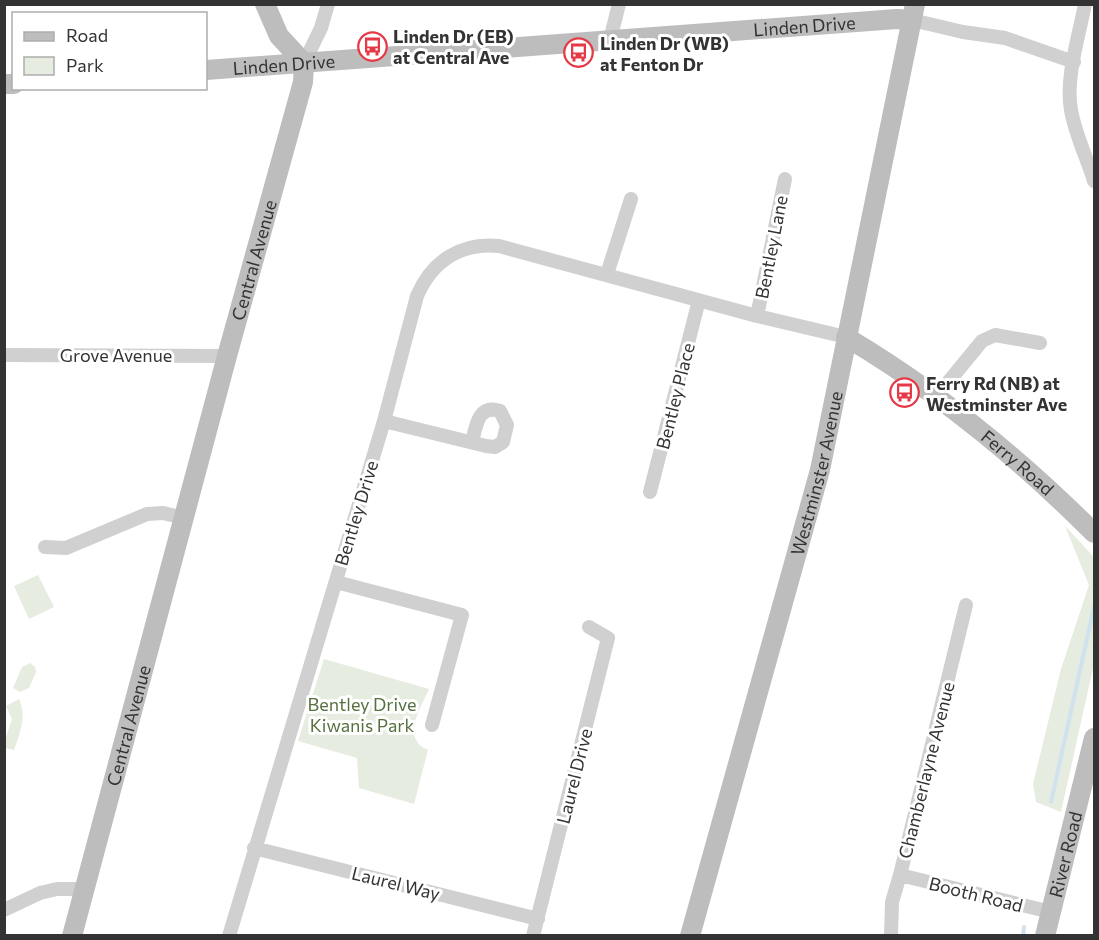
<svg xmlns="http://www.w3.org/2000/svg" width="1099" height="940" font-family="Commissioner,sans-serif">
<rect width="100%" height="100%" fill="#fff"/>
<path fill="#e6ecdf" d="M1065,526L1094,557V664L1061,812L1036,802L1033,784L1061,669L1089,585Z
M38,575L54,607L29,619L14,586Z
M324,659L429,689C421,708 400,738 428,750L414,804L359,788L357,758L298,741Z
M30,663L35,667L36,672L29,688L20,692L13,688L22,667Z
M19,699C27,717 20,732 14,750L5,748V740L12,719L6,706Z"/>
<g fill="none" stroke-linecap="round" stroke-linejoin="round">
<path stroke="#cfe2ee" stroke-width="4" d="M1051,802L1094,607
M1023,936L1024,927"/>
<path stroke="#d0d0d0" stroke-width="14" d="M1085,4C1079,36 1065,79 1071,110C1075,134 1087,158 1094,181
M912,20L963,32L1005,38L1074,62
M610,40L619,4
M304,63L321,28L328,4
M607,274L631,199
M757,316L785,179
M4,355L227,356
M936,397L982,341L995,335L1040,343
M384,421L486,446L495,447L503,442L507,425L500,411C478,404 476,426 472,442
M650,492L699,300
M45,547L66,548L147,514L163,513L184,518
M336,582L462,615L432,725
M254,848L538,919
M900,875L1051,912
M4,910L40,893L57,889H85
M229,936L384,421L417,296C432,261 461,242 499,246L757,316L846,337
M533,936L608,638L589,627
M891,936L892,902L900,875L966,605"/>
<g stroke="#bdbdbd" stroke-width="20">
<path d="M265,4L279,36L304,63"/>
<path id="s1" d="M206,70L897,19L912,20"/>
<path d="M4,84H14"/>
<path id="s2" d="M846,337C937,391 1020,459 1094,533"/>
<path id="s3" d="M72,936L227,356L303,82L304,63"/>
<path id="s4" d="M690,936L820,470L915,4"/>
<path id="s5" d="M1045,936L1094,738"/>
</g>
</g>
<defs>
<symbol id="bus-ring" viewBox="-11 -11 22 22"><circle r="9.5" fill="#fff" stroke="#e63946" stroke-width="1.5"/><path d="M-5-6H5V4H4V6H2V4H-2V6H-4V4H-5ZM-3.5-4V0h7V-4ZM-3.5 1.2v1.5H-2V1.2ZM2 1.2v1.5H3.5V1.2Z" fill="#e63946"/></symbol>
</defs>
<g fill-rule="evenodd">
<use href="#bus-ring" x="356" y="30" width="33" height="33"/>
<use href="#bus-ring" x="562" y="36" width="33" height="33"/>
<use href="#bus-ring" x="888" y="376" width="33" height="33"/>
</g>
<g text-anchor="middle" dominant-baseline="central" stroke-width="6" stroke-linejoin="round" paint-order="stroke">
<g font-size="18" fill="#333" stroke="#fff">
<text stroke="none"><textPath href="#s1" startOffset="600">Linden Drive</textPath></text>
<text stroke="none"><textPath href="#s1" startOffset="78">Linden Drive</textPath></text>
<text transform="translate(771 247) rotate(-79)">Bentley Lane</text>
<text stroke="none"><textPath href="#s3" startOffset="700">Central Avenue</textPath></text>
<text x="116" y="355">Grove Avenue</text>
<text transform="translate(675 396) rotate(-76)">Bentley Place</text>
<text stroke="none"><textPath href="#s2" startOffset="213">Ferry Road</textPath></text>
<text stroke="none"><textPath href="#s4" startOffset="480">Westminster Avenue</textPath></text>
<text transform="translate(356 513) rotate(-73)">Bentley Drive</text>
<text stroke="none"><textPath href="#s3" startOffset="218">Central Avenue</textPath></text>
<text transform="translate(926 770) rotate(-76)">Chamberlayne Avenue</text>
<text transform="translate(574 776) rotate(-76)">Laurel Drive</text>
<text stroke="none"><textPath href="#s5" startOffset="84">River Road</textPath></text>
<text transform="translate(396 883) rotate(14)">Laurel Way</text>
<text transform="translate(976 894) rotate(14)">Booth Road</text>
</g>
<g font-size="18" font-weight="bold" fill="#333" stroke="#fff" text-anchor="start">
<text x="393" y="36">Linden Dr (EB)<tspan x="393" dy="21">at Central Ave</tspan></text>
<text x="600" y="43">Linden Dr (WB)<tspan x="600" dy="21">at Fenton Dr</tspan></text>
<text x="926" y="383">Ferry Rd (NB) at<tspan x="926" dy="21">Westminster Ave</tspan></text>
</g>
<g font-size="18" fill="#56703f" stroke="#fff">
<text x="362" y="704">Bentley Drive<tspan x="362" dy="21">Kiwanis Park</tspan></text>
</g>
</g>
<rect width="1099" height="940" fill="none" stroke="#333333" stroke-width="12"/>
<rect x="12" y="12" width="195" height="78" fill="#ffffff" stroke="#adadad" stroke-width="1.5"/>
<rect x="24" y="32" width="30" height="9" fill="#bdbdbd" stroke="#adadad" stroke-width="1.5"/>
<text x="66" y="42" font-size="18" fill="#333333">Road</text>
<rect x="24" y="57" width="30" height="18" fill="#e6ecdf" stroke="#adadad" stroke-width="1.5"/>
<text x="66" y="72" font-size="18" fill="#333333">Park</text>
</svg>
